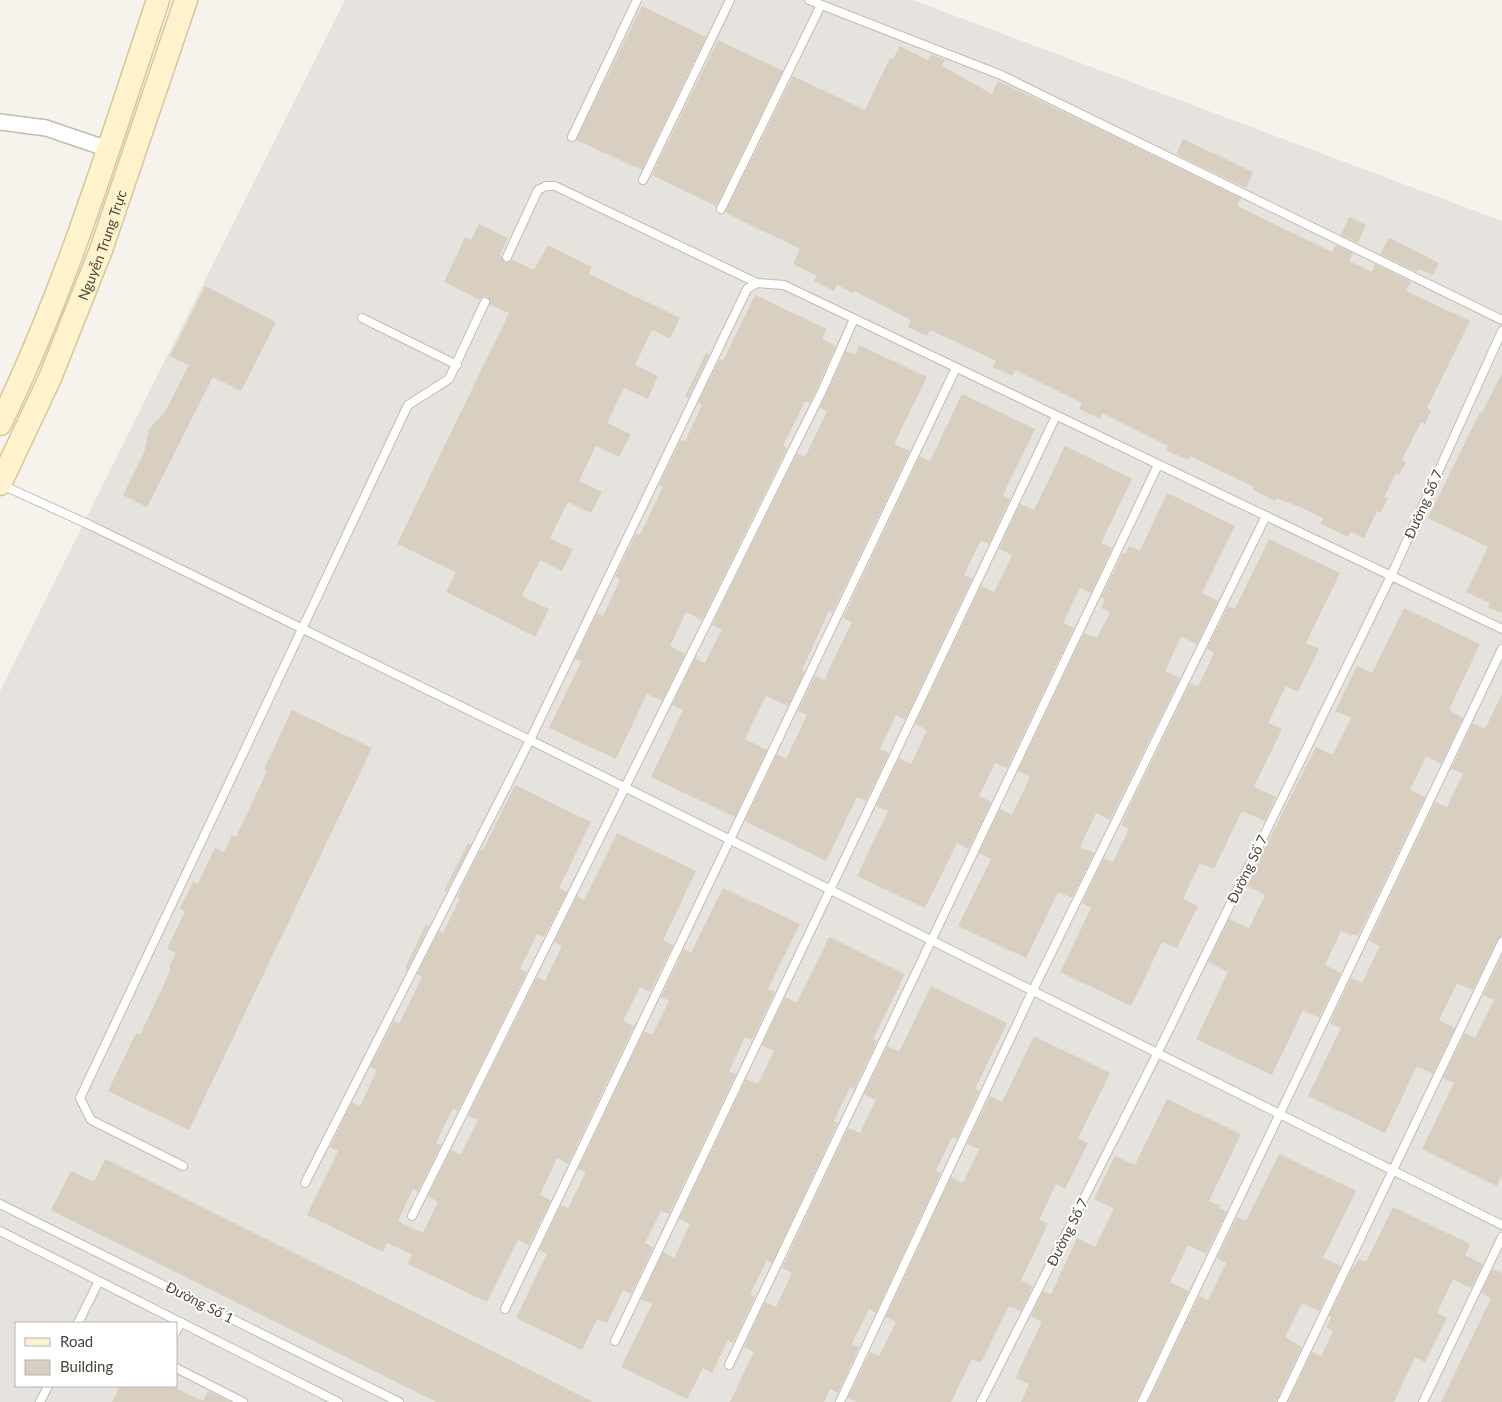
<svg xmlns="http://www.w3.org/2000/svg" width="1502" height="1402" font-family="Lato,sans-serif">
<rect width="100%" height="100%" fill="#f6f3ec"/>
<path fill="#e6e2dd" fill-rule="evenodd" d="M345,0H913L1502,221V1402H0V691ZM16,1323H176V1386H16Z"/>
<path fill="#d8cfc1" d="M642,6L706,37L642,170L576,140Z
M718,40L783,71L716,206L652,175Z
M900,46L928,60L931,54L945,60L942,66L992,94L998,81L1084,122L1241,198L1237,206L1332,252L1336,245L1353,253L1349,261L1372,272L1375,264L1411,282L1406,291L1470,321L1427,408L1431,411L1425,424L1421,422L1402,460L1406,462L1399,475L1396,473L1384,497L1388,498L1380,513L1377,511L1364,538L1351,532L1348,537L1321,524L1323,518L1302,508L1277,498L1275,501L1253,490L1254,487L1190,456L1188,460L1166,450L1168,446L1102,413L1100,419L1079,409L1082,403L1015,370L1012,376L993,367L996,361L958,343L930,330L927,336L908,327L911,320L854,291L853,293L837,285L834,291L814,281L817,276L793,264L800,249L728,214L726,211L793,76L865,110L890,58L893,59Z
M1183,139L1253,172L1246,188L1176,154Z
M1349,217L1366,225L1358,243L1341,235Z
M479,224L508,238L500,254L505,262L512,260L534,270L548,245L592,267L589,274L680,318L670,339L652,330L635,365L658,376L648,399L624,388L607,423L631,434L619,457L596,446L579,481L602,492L591,513L568,502L550,538L573,549L562,571L540,560L522,596L549,609L535,637L446,592L456,572L397,544L509,313L490,305L488,297L484,296L480,300L444,282L465,237L471,240Z
M1389,238L1439,263L1433,275L1419,269L1417,272L1380,254Z
M205,286L276,322L241,391L213,377L147,507L123,495L144,453L149,429L165,412L189,365L170,356Z
M755,295L827,329L822,339L836,346L810,403L805,401L783,446L787,448L702,620L686,612L670,646L685,654L662,701L647,694L616,759L549,728L581,662L575,659L597,613L603,616L620,580L615,577L636,534L640,535L663,487L659,485L681,440L685,441L702,405L698,403L719,360L723,361Z
M859,345L927,377L894,444L910,451L832,613L829,611L802,670L805,671L788,706L766,696L745,739L767,750L735,817L651,777L683,710L672,705L695,658L705,663L722,629L712,625L797,453L805,457L827,411L820,408L846,351L855,355Z
M706,353L709,355L688,398L685,397Z
M1502,373V613L1488,607L1490,603L1466,592L1488,547L1428,518L1480,412L1482,413Z
M962,394L1035,429L1003,495L1010,499L989,544L981,540L964,575L972,578L971,581L905,720L896,715L880,749L889,753L866,801L857,797L826,861L745,821L777,754L786,759L807,715L798,711L815,676L824,680L852,622L843,618L920,456L930,461Z
M1065,446L1132,479L1101,543L1112,548L1091,593L1080,588L1063,623L1074,628L1007,768L995,763L979,796L991,802L969,849L957,843L925,908L857,876L888,811L876,806L899,758L911,764L927,730L915,724L981,586L994,592L1012,555L999,549L1020,504L1034,510Z
M1167,493L1235,526L1202,593L1218,601L1197,644L1181,637L1165,671L1180,678L1110,820L1096,813L1080,847L1094,853L1072,898L1058,892L1026,958L958,926L991,859L979,853L1000,809L1012,815L1030,777L1018,771L1084,633L1097,638L1110,612L1101,608L1105,599L1101,598L1123,553L1125,554L1129,546L1140,551Z
M1269,539L1340,573L1306,643L1319,649L1298,692L1286,686L1268,723L1282,729L1254,787L1276,797L1265,821L1242,811L1214,869L1200,863L1183,899L1198,906L1177,948L1162,942L1131,1006L1060,972L1091,908L1082,903L1104,858L1113,862L1129,829L1121,825L1190,683L1198,687L1214,653L1207,649L1228,606L1235,609Z
M1404,608L1480,644L1449,710L1463,718L1441,764L1426,756L1410,790L1425,797L1358,936L1353,934L1352,936L1341,931L1325,965L1341,973L1319,1018L1303,1010L1272,1075L1196,1039L1228,972L1208,962L1229,919L1249,928L1265,895L1246,885L1316,747L1333,755L1351,718L1335,711L1357,666L1372,673Z
M1502,694V936L1497,940L1473,990L1457,983L1439,1020L1455,1028L1433,1074L1417,1066L1385,1133L1308,1096L1341,1028L1330,1023L1351,978L1362,983L1380,946L1369,941L1435,802L1447,807L1463,774L1451,769L1473,723L1485,729Z
M292,710L372,748L189,1130L108,1091L136,1033L140,1035L171,969L169,967L176,953L167,949L185,911L180,908L193,882L198,884L215,848L224,852L232,835L236,837L267,771L264,769Z
M515,785L591,822L559,888L567,892L544,937L537,934L520,969L527,972L458,1111L453,1108L436,1143L441,1145L418,1192L413,1189L398,1221L423,1233L438,1202L428,1196L451,1150L461,1155L478,1120L468,1116L537,977L545,981L562,946L554,942L577,896L584,900L617,833L696,871L663,940L673,945L650,992L640,987L623,1021L634,1026L568,1164L557,1158L540,1195L551,1200L529,1245L518,1240L487,1302L408,1264L412,1255L387,1243L383,1252L307,1215L338,1151L330,1147L352,1102L360,1106L377,1070L370,1067L394,1021L399,1024L422,977L417,974L439,931L443,933L460,898L457,897L481,849L483,850Z
M468,843L471,845L446,892L444,891Z
M723,888L800,924L768,989L775,992L752,1040L745,1037L729,1071L736,1074L669,1214L661,1211L645,1243L653,1247L631,1294L623,1290L607,1323L597,1319L582,1350L516,1318L547,1254L539,1250L561,1205L568,1208L586,1172L578,1169L644,1031L652,1035L669,1001L661,997L684,949L691,953Z
M426,924L429,926L407,970L405,968Z
M829,937L905,974L873,1039L877,1041L854,1089L850,1087L834,1121L838,1123L772,1263L767,1260L750,1294L755,1297L733,1343L728,1340L712,1373L703,1368L687,1399L621,1367L652,1304L641,1299L663,1252L674,1258L690,1224L679,1219L746,1079L758,1084L774,1051L762,1045L785,997L797,1003Z
M1502,955V1175L1497,1186L1422,1149L1454,1083L1443,1078L1465,1033L1475,1038L1494,1000L1483,995Z
M931,986L1007,1023L975,1089L979,1091L957,1139L952,1137L936,1170L941,1173L876,1313L869,1309L852,1344L859,1347L838,1393L830,1389L824,1402H730L754,1352L744,1347L765,1302L776,1307L792,1273L782,1268L848,1128L860,1133L876,1100L864,1094L887,1046L899,1052Z
M1034,1036L1110,1073L1078,1139L1088,1143L1065,1189L1056,1184L1039,1220L1048,1224L1021,1280L1033,1286L1021,1311L1009,1306L981,1363L972,1359L951,1402H857L848,1398L870,1352L879,1356L896,1322L886,1317L951,1177L963,1183L979,1149L967,1144L990,1096L1002,1102Z
M1167,1099L1241,1134L1209,1201L1221,1206L1219,1208L1227,1212L1206,1254L1188,1245L1170,1282L1189,1291L1136,1402H1021L1029,1384L1015,1378L1042,1322L1031,1316L1043,1291L1051,1294L1077,1238L1095,1247L1114,1209L1094,1199L1115,1156L1135,1165Z
M1279,1154L1356,1191L1323,1258L1341,1266L1319,1311L1302,1303L1285,1337L1302,1347L1276,1402H1148L1199,1296L1208,1300L1226,1263L1217,1259L1237,1217L1246,1221Z
M105,1159L444,1327L593,1402H436L51,1210L71,1171L94,1182Z
M1393,1207L1470,1244L1465,1255L1483,1264L1471,1288L1453,1279L1437,1313L1447,1318L1425,1362L1415,1357L1394,1402H1288L1312,1352L1321,1356L1333,1331L1326,1327L1331,1317L1329,1316L1351,1271L1359,1259L1366,1262Z
M1493,1269L1502,1273V1402H1441L1491,1298L1481,1293Z
M120,1386H171L203,1401L208,1391L231,1402H112Z"/>
<g fill="none" stroke-linecap="round" stroke-linejoin="round">
<defs>
<path id="service" d="M809,0L1001,75L1502,320
M572,137L637,0
M643,180L730,0
M721,209L821,5
M507,257L538,190L546,186H555L757,283
M362,318L457,365
M2,485L92,526L530,740L1502,1225
M183,1166L91,1120L80,1098L408,405L449,379L485,302
M305,1183L530,740L747,289L757,283L784,285L1502,629
M0,1204L399,1402
M412,1216L823,389L854,319
M0,1231L338,1402
M505,1309L956,368
M78,1323L99,1281
M176,1332L181,1322
M615,1341L1056,416
M729,1365L1158,465
M176,1368L243,1402
M40,1402L48,1386
M840,1402L1032,992L1266,516
M981,1402L1157,1054L1391,576L1502,331
M1142,1402L1502,649
M1282,1402L1502,942
M1423,1402L1502,1237"/>
<path id="minor" d="M0,122L46,128L108,149"/>
<g id="secondary">
<path d="M0,424C66,289 110,143 158,0"/>
<path id="s1" d="M0,484L50,378L101,250L186,0"/>
</g>
</defs>
<use href="#service" stroke="#c2bbae" stroke-width="10"/>
<use href="#minor" stroke="#c2bbae" stroke-width="18"/>
<use href="#secondary" stroke="#d6c79b" stroke-width="25"/>
<use href="#service" stroke="#fff" stroke-width="8"/>
<use href="#minor" stroke="#fff" stroke-width="15"/>
<use href="#secondary" stroke="#fff3cd" stroke-width="22"/>
</g>
<g text-anchor="middle" dominant-baseline="central" stroke-width="4" stroke-linejoin="round" paint-order="stroke">
<g font-size="14" fill="#4b4439" stroke="#fff">
<text stroke="none"><textPath href="#s1" startOffset="260">Nguyễn Trung Trực</textPath></text>
<text transform="translate(1423 504) rotate(-66)">Đường Số 7</text>
<text transform="translate(1247 869) rotate(-64)">Đường Số 7</text>
<text transform="translate(1067 1232) rotate(-63)">Đường Số 7</text>
<text transform="translate(200 1302) rotate(27)">Đường Số 1</text>
</g>
</g>
<rect x="15" y="1322" width="162" height="65" fill="#ffffff" stroke="#b7b4b0"/>
<rect x="25" y="1338" width="25" height="8" fill="#fff3cd" stroke="#b7b4b0"/>
<text x="60" y="1347" font-size="15" fill="#4b4439">Road</text>
<rect x="25" y="1360" width="25" height="15" fill="#d8cfc1" stroke="#b7b4b0"/>
<text x="60" y="1372" font-size="15" fill="#4b4439">Building</text>
</svg>
